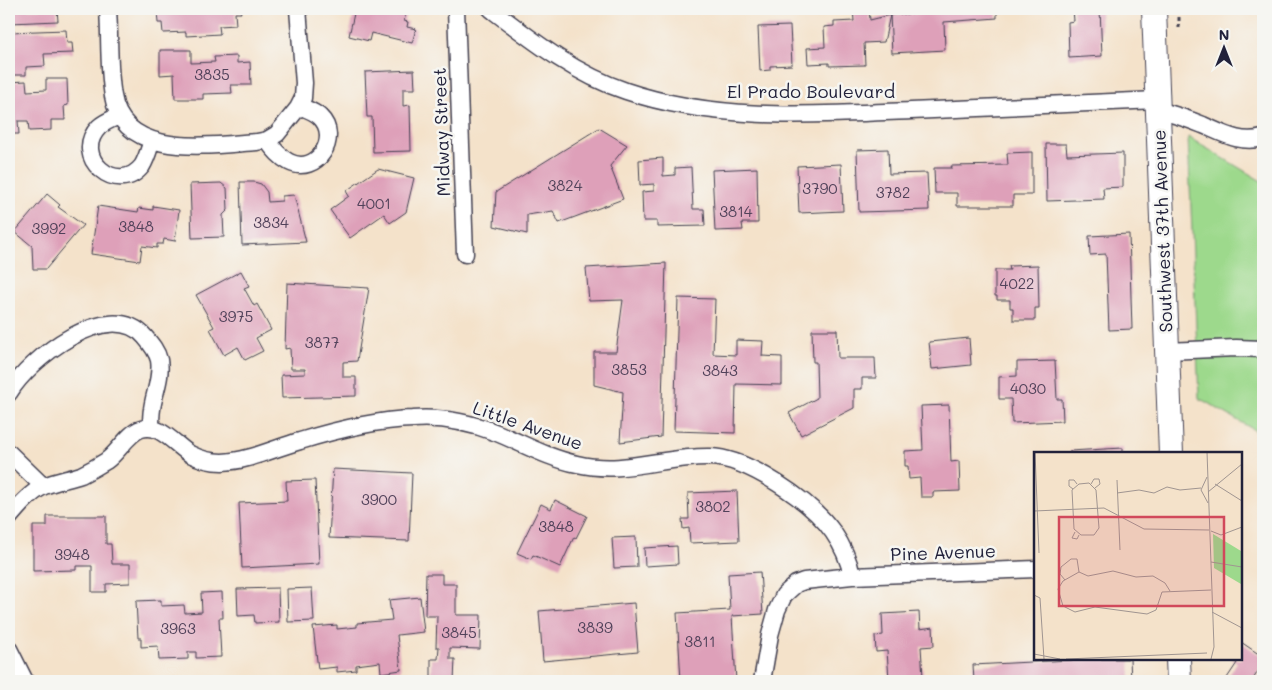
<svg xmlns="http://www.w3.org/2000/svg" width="1272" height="690" font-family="Mali,sans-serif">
<rect width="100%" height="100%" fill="#f6f6f2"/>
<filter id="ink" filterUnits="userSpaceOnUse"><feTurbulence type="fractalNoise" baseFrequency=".02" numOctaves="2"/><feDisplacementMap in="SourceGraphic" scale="10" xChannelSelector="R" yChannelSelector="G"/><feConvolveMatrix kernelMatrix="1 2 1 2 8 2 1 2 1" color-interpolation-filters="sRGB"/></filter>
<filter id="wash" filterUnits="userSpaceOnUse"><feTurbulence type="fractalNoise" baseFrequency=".0096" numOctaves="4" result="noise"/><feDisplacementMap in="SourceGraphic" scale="20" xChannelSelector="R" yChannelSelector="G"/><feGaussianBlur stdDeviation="1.12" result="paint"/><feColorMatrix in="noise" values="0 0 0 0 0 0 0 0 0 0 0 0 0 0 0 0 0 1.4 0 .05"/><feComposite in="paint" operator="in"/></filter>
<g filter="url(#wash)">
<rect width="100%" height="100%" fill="#f4e2ca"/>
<path fill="#9dd98c" stroke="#607e64" d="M1188,137L1263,182V435L1199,398Z"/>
<g id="blocks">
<path fill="#dea0b9" d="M9,9H57L58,21L10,23Z
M177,9H240L241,13H235L236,25L219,26L220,34L186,36V32L163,33L162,23H158L157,11Z
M355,9H371L389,13L390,9H407L404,21L408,22L407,27L416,29L412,43L371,33L369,41L349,36Z
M853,9H869L870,20L890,15L884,42L864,43L865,65L829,66V63L808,64L807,48L825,47L824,27L834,26V22L854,21Z
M923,9H997V18L944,22L945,50L892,53L890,15L923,13Z
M1073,9H1100L1102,56L1069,58L1068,22L1074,21Z
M790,26L792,65L770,66V70L760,71L758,27Z
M66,30L67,43H72L73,53L44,54L45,66L26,67V75H9V32Z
M160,50H191V63L215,62L214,57L237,56V63L250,62L251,85H231L232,93L203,94V99H175L174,74L160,75Z
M414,70L415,89H403V106L410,105L411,151L373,152L372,117H367L365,72Z
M46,79H67L68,105L64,106L65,120H51V130L29,131L28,121H18L19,134H9V82L26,81L27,91L46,90Z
M599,128L627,145L610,166L623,199L559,223L553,211L527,215V234L494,226L496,192Z
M1046,144H1066L1067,155L1123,153V187L1103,188L1104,199L1047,201Z
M888,149L889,174L927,173L929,210L859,212L857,150Z
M1032,152V195H1013V206H957V193H935L934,168H952L951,166L1008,165L1007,153Z
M663,158V176L675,175V168L691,167L693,209H704L705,226L657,227V221H643L642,192L654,191V184L640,185L639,160Z
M841,164L843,211L799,213L797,166Z
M757,168L758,223H742L743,230L715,231L712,170Z
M378,169L414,178L406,212L390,223L384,214L350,238L330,210L349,196L346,191Z
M240,182H254L261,184L267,192L268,202L282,201V196L294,195L306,242L242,245Z
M221,183L227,188L228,210L223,215L224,237L192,238L190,184Z
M47,194L60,205L58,207L83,225L46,269H33L32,246L15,232Z
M98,206L138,212L139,208L153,210V206L179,210L175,241L164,239L163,244H157V248L142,246L140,261L91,254Z
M1129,234L1132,329L1109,330L1106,254L1090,255L1089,236Z
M666,263L661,437L620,442L623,392L594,385V352H616L623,300L589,301L586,268Z
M1038,265L1039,308H1035V320H1013V308H1010V300H997V296H995V270H1010L1009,266Z
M241,271L249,286L244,288L254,306L257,304L271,330L256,338L263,351L245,360L238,347L224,355L210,329L214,327L196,295Z
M287,283L369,288L357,361L343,362V377H356V396L282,398L281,375L305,374V369H291L290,348L285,349Z
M678,298L715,299L713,354L736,355V340L763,341L762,356L782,357V385L736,384L735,433L674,431Z
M812,330H837L838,358H875L876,378H862V389H854V408L801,435L789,413L817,398L816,362H813Z
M969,338L971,365L932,369L929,342Z
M1055,361L1057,399H1062L1063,421L1012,423L1011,399H999V377L1017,376V362Z
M949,405L951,462L959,461L960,491L933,492V497H921L920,478L909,479L908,466H905V451L923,450L921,406Z
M1123,448V454H1070V451Z
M333,469L412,473L409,541L329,538Z
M315,480L319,564L242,568L239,503L287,501L286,481Z
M737,491L739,541L690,543L689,528L683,529L682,519H689L688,493Z
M555,500L587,516L576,538L574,537L560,567L533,555L531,559L517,553L541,504L551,509Z
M47,516H106V544H111L112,564H130V583L106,584V592H92V566H76V570L33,571V526H47Z
M636,537L637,567L614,568L612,538Z
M677,546L678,564L645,566L644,548Z
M760,572L763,614L732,616L736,681H681L677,613L730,610L728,574Z
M426,574H442V584H456V615H481L480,649L450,648V659H455L454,681H431V659H438L439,647H436L437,616H425Z
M278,588L279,622L255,623L254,615L238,616L237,589Z
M312,588L314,621L288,622L287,589Z
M222,592L223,618H219L221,657L196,658V652H188V659L159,660L158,646L141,647V638H138L136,601L161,600V606L184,605L185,613L202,612L201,593Z
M420,597L424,632L397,635L401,670L381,673L380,662L356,665V670L337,672V667L318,669L313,627L337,625V629L357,627V623L392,620L389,600Z
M634,603L638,652L543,661L539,611Z
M919,612L920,629L933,627L934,646L921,647L923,677L889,679L887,651L876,652L875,636L883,635L882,614Z
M1241,642L1263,657V663L1252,681H1225L1237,663L1231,659H1241Z
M1089,659H1130L1131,681H974L973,665Z"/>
</g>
</g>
<g filter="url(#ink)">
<use href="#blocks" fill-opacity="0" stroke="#423f50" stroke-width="1"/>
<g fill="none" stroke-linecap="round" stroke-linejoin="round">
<defs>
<path id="street" d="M108,9C110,37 108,68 113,96C123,160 210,145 257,142L267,140L277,134L298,108L303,98L304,83L298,9
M456,9L465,254
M491,9C533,41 575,74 626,91C717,122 817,115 911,111C993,107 1075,103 1157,100
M1157,110C1173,114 1188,119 1203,125C1224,134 1240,144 1263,138
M119,116C112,119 104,122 99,127C70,157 118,197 142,166C147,158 149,149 152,140
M267,140C273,149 280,157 289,162C317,176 341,137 320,117C314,111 306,109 299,106
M1167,351L1236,348L1263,349
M9,393C29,359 109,296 145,337C151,344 157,351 159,360C162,377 154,393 152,409C151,415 151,422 151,428
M9,453L43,486
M9,518C19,506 30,493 44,486C56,481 69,479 81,475C89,471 98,466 106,461C118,453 128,433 141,429C160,423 175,445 190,454C200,459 211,462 222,462C249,461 275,448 300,441C336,430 375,420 413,419C441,417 471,423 497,433C524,444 548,458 577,464C625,475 664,456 710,457C748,458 811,501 833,532C842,545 849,560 852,576
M9,649L25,681
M762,681L770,635L777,610L784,595L796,584L804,581L852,576L1036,569"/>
<path id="secondary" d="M1154,9L1171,454
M1178,659L1179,681"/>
</defs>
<use href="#street" stroke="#423f50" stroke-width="19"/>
<use href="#secondary" stroke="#423f50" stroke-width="26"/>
<path stroke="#423f50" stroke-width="3" stroke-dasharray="4 4" stroke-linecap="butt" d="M1179,9V28"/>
<use href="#street" stroke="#fff" stroke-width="16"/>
<use href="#secondary" stroke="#fff" stroke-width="24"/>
</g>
</g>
<g text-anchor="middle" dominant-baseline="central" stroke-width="5" stroke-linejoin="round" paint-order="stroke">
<g font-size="15" fill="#51425a">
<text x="212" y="74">3835</text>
<text x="565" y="185">3824</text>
<text x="820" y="188">3790</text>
<text x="893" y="192">3782</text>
<text x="374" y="203">4001</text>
<text x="736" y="211">3814</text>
<text x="271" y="222">3834</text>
<text x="136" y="226">3848</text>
<text x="49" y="228">3992</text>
<text x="1017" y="283">4022</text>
<text x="236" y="316">3975</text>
<text x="322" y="342">3877</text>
<text x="629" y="369">3853</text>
<text x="720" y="370">3843</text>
<text x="1028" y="388">4030</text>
<text x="379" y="499">3900</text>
<text x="713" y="506">3802</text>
<text x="556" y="526">3848</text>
<text x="72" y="554">3948</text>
<text x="595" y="627">3839</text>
<text x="178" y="628">3963</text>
<text x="459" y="632">3845</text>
<text x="700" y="641">3811</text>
</g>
<g font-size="18" fill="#22223b" stroke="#f6f6f2">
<text x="811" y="91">El Prado Boulevard</text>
<text transform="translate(441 132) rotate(-92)">Midway Street</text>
<text transform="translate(1162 231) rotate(-92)">Southwest 37th Avenue</text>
<text transform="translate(528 425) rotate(19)">Little Avenue</text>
<text transform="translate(943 552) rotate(-2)">Pine Avenue</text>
</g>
</g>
<g transform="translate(1034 452)">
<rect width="208" height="208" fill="#f4e2ca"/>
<path d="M179,82L207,99V132L180,116Z" fill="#9dd98c"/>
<path fill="none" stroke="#a09591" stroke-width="1" d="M1,0L5,101M173,0L180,195L177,207M173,25L167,38L174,51M83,28L86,98M55,31L62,38L65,76L60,83H47L40,77L38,38L45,32ZM57,32L60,27H65L66,32L61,36M181,32L208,49M39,37L35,34V28H40L43,32M174,40L208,12M83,41L105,38L120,41L133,35L146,38L167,36M0,59L70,56L110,77L175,78M177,79L187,83L208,75M41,80L38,86L43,87L45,83M177,110L208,115M45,120L54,124L79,119L102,125L119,124L131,131L136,139M31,128L26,122L27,115L37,107H43L45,120L29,129L24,137L29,154L41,160L61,155L113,162L122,158L128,140L177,138M0,143L6,146L10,207M178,160L208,176M0,202L26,207M32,207L173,201"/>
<path fill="#d1495b" fill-opacity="0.15" stroke="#d1495b" stroke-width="2.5" d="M25,65H190V154H25Z"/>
<rect width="208" height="208" fill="none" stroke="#22223b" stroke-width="2.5"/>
</g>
<rect width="1272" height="690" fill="none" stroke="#f6f6f2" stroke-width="30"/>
<g transform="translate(1224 48)" stroke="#f6f6f2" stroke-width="4" paint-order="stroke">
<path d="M0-4L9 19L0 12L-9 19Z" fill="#22223b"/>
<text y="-8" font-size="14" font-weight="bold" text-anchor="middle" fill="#22223b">N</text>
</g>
</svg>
